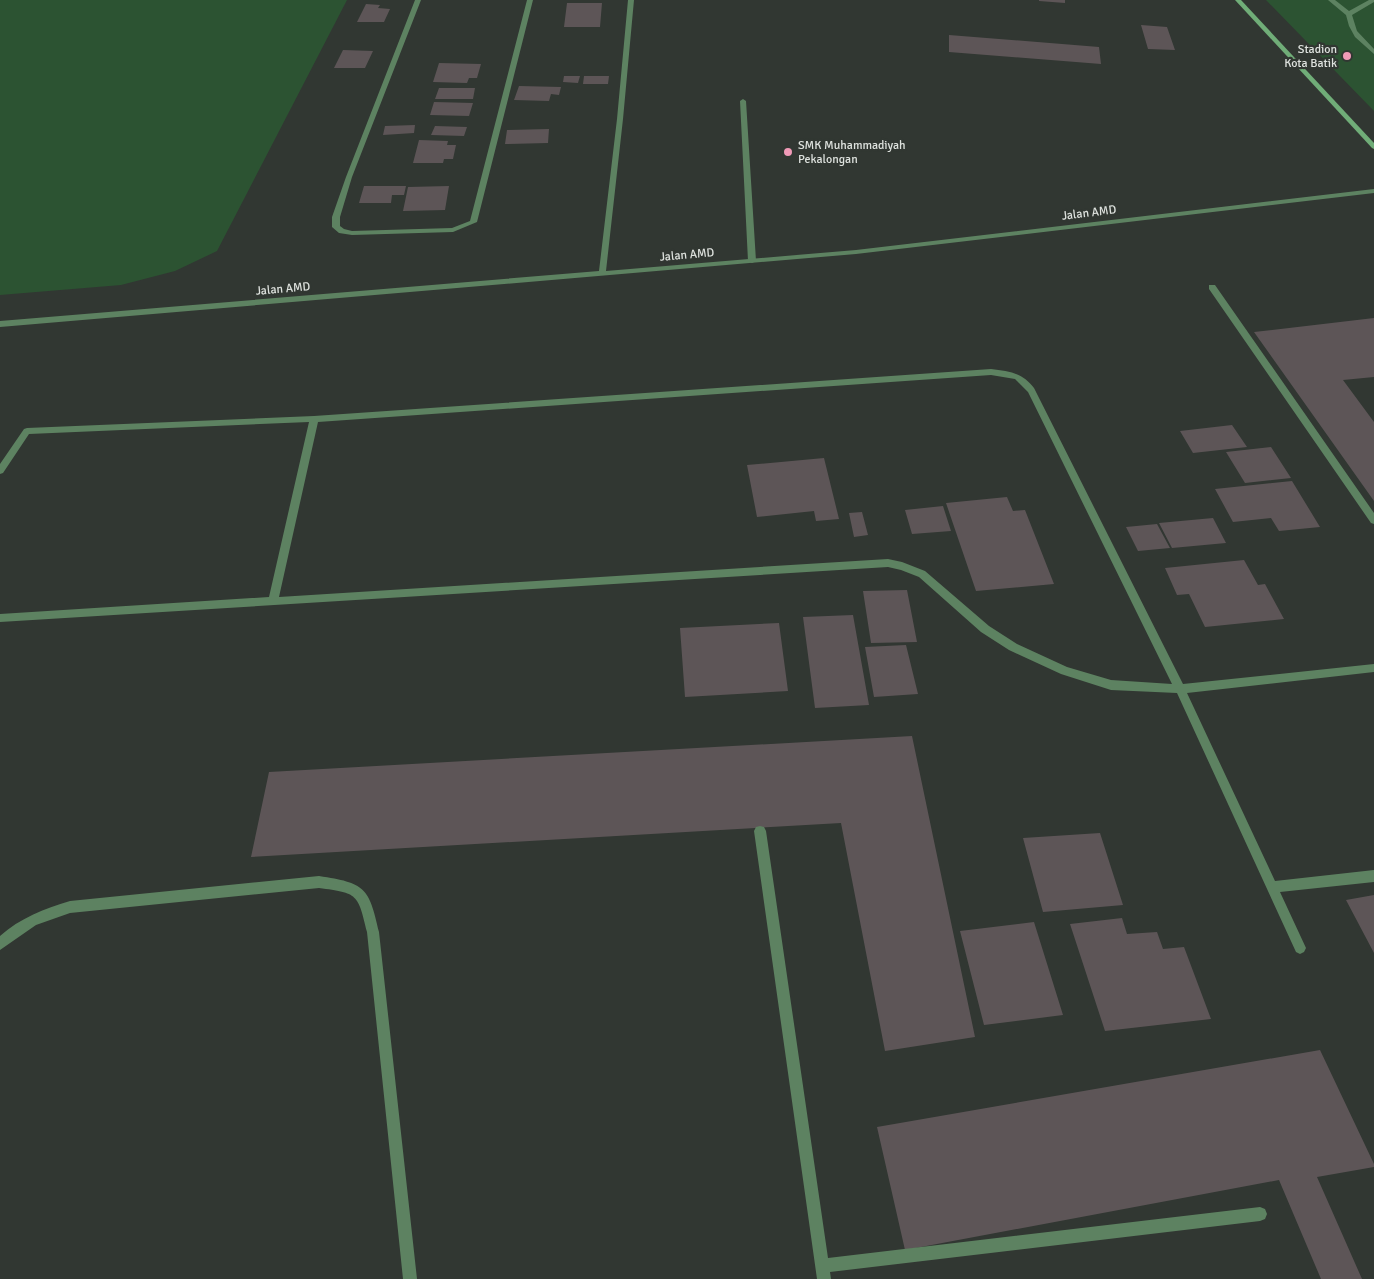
<svg xmlns="http://www.w3.org/2000/svg" width="1374" height="1279" font-family="Signika,sans-serif">
<rect width="100%" height="100%" fill="#313732"/>
<path fill="#2c5332" d="M0,0H347L217,251L175,271L121,285L0,295Z
M1266,0H1374V111Z"/>
<path fill="#5d5557" d="M1039,0H1065V3L1039,1Z
M567,3H602L600,27H564Z
M366,4L380,5L378,8L390,9L384,22H357Z
M1141,25L1167,27L1175,50L1148,49Z
M949,35L1099,47L1101,64L949,52Z
M343,50L373,51L365,68H334Z
M439,63L481,64L477,78H469L467,83L433,82Z
M564,76H580L578,83L563,82Z
M584,76H609L608,84H583Z
M519,86L561,87L559,95L551,94L549,101L514,100Z
M439,88H475L473,99H435Z
M434,102L473,103L469,116L430,115Z
M415,125L414,133L383,135L385,126Z
M435,126L467,127L464,136L431,135Z
M549,129L548,143L505,144L507,130Z
M419,140L448,141L447,145H456L453,159H444L443,163H413Z
M364,186H406L404,195H392L391,203H359Z
M449,186L445,210L403,211L408,187Z
M1374,318V377L1343,380L1374,422V501L1254,332Z
M1232,425L1247,447L1193,453L1180,431Z
M1271,447L1291,478L1245,483L1226,452Z
M824,458L839,519L816,521L814,511L757,517L747,465Z
M1292,481L1320,527L1279,531L1271,518L1233,522L1215,489Z
M1007,497L1013,511L1025,510L1054,584L976,591L946,503Z
M943,506L951,531L912,534L905,510Z
M862,512L868,535L854,537L849,513Z
M1213,518L1226,543L1172,548L1159,523Z
M1157,524L1170,548L1138,551L1126,527Z
M1244,560L1258,585L1265,584L1284,619L1205,627L1189,594L1177,595L1165,568Z
M907,590L917,642L871,643L863,591Z
M853,615L869,705L815,708L803,617Z
M779,623L788,691L685,697L680,628Z
M906,645L918,694L874,697L865,647Z
M912,736L975,1037L885,1051L841,823L251,857L269,772Z
M1100,833L1123,905L1043,912L1023,838Z
M1374,895V953L1346,900Z
M1122,918L1127,934L1157,932L1163,949L1184,947L1211,1019L1105,1031L1070,924Z
M1034,922L1063,1015L984,1025L960,931Z
M1320,1050L1374,1164V1167L1317,1177L1362,1279H1321L1279,1180L905,1250L877,1127Z"/>
<g fill="none" stroke-linecap="round" stroke-linejoin="round">
<path fill="#5d8261" fill-rule="evenodd" d="M1328,0H1335L1349,11L1369,0H1374V2L1352,15L1357,31L1374,49V54L1355,37L1349,26L1346,15Z
M743,99L746,101L756,261L752,263L748,261L740,101Z
M760,826L764,827L766,831L828,1258L1260,1207L1265,1209L1267,1214L1265,1219L1260,1221L830,1272L831,1279H817L754,831L756,827Z
M319,876C365,883 369,887 379,932L417,1279H403L367,932C358,894 358,893 319,888L70,913L36,925L0,950V936C20,918 44,909 70,901Z"/>
<path fill="#5d8261" fill-rule="evenodd" d="M415,0H421L352,177L340,217V226L344,229L352,231L452,228L470,221L527,0H533L477,222L453,232L352,235L339,233L332,227V217L346,177Z
M628,0H634L623,119L606,271L856,250L1374,189V193L856,254L0,327V321L599,271L617,119Z
M1209,285H1215L1374,513V524L1371,523L1209,289Z
M991,369C1009,371 1023,373 1034,388L1183,684L1374,664V672L1187,693L1275,881L1374,870V882L1280,892L1306,948L1304,952L1300,954L1296,952L1177,693L1111,690L1061,674L1009,650L981,632L919,577L901,570L888,567L0,622V614L269,597L309,422L29,434L3,473L0,474V464L24,429L27,428L314,416ZM991,375L1015,379L1028,392L1172,684L1111,680L1067,667L1017,644L989,626L925,571L902,562L888,559L279,597L318,422Z"/>
<path fill="#70ad78" fill-rule="evenodd" d="M1235,0H1241L1374,143V149L1372,148Z"/>
</g>
<g fill="#f09ab7" stroke="#313732" stroke-width="2">
<circle cx="1347" cy="56" r="5"/>
<circle cx="788" cy="152" r="5"/>
</g>
<g text-anchor="middle" dominant-baseline="central" stroke-width="4.5" stroke-linejoin="round" paint-order="stroke">
<g font-size="12" fill="#dee2de" stroke="#313732" text-anchor="end">
<text x="1337" y="49">Stadion<tspan x="1337" dy="14">Kota Batik</tspan></text>
<text x="798" y="145" text-anchor="start">SMK Muhammadiyah<tspan x="798" dy="14">Pekalongan</tspan></text>
</g>
<g font-size="12" fill="#dee2de" stroke="#313732">
<text transform="translate(1089 213) rotate(-7)">Jalan AMD</text>
<text transform="translate(687 255) rotate(-5)">Jalan AMD</text>
<text transform="translate(283 289) rotate(-5)">Jalan AMD</text>
</g>
</g>
</svg>
